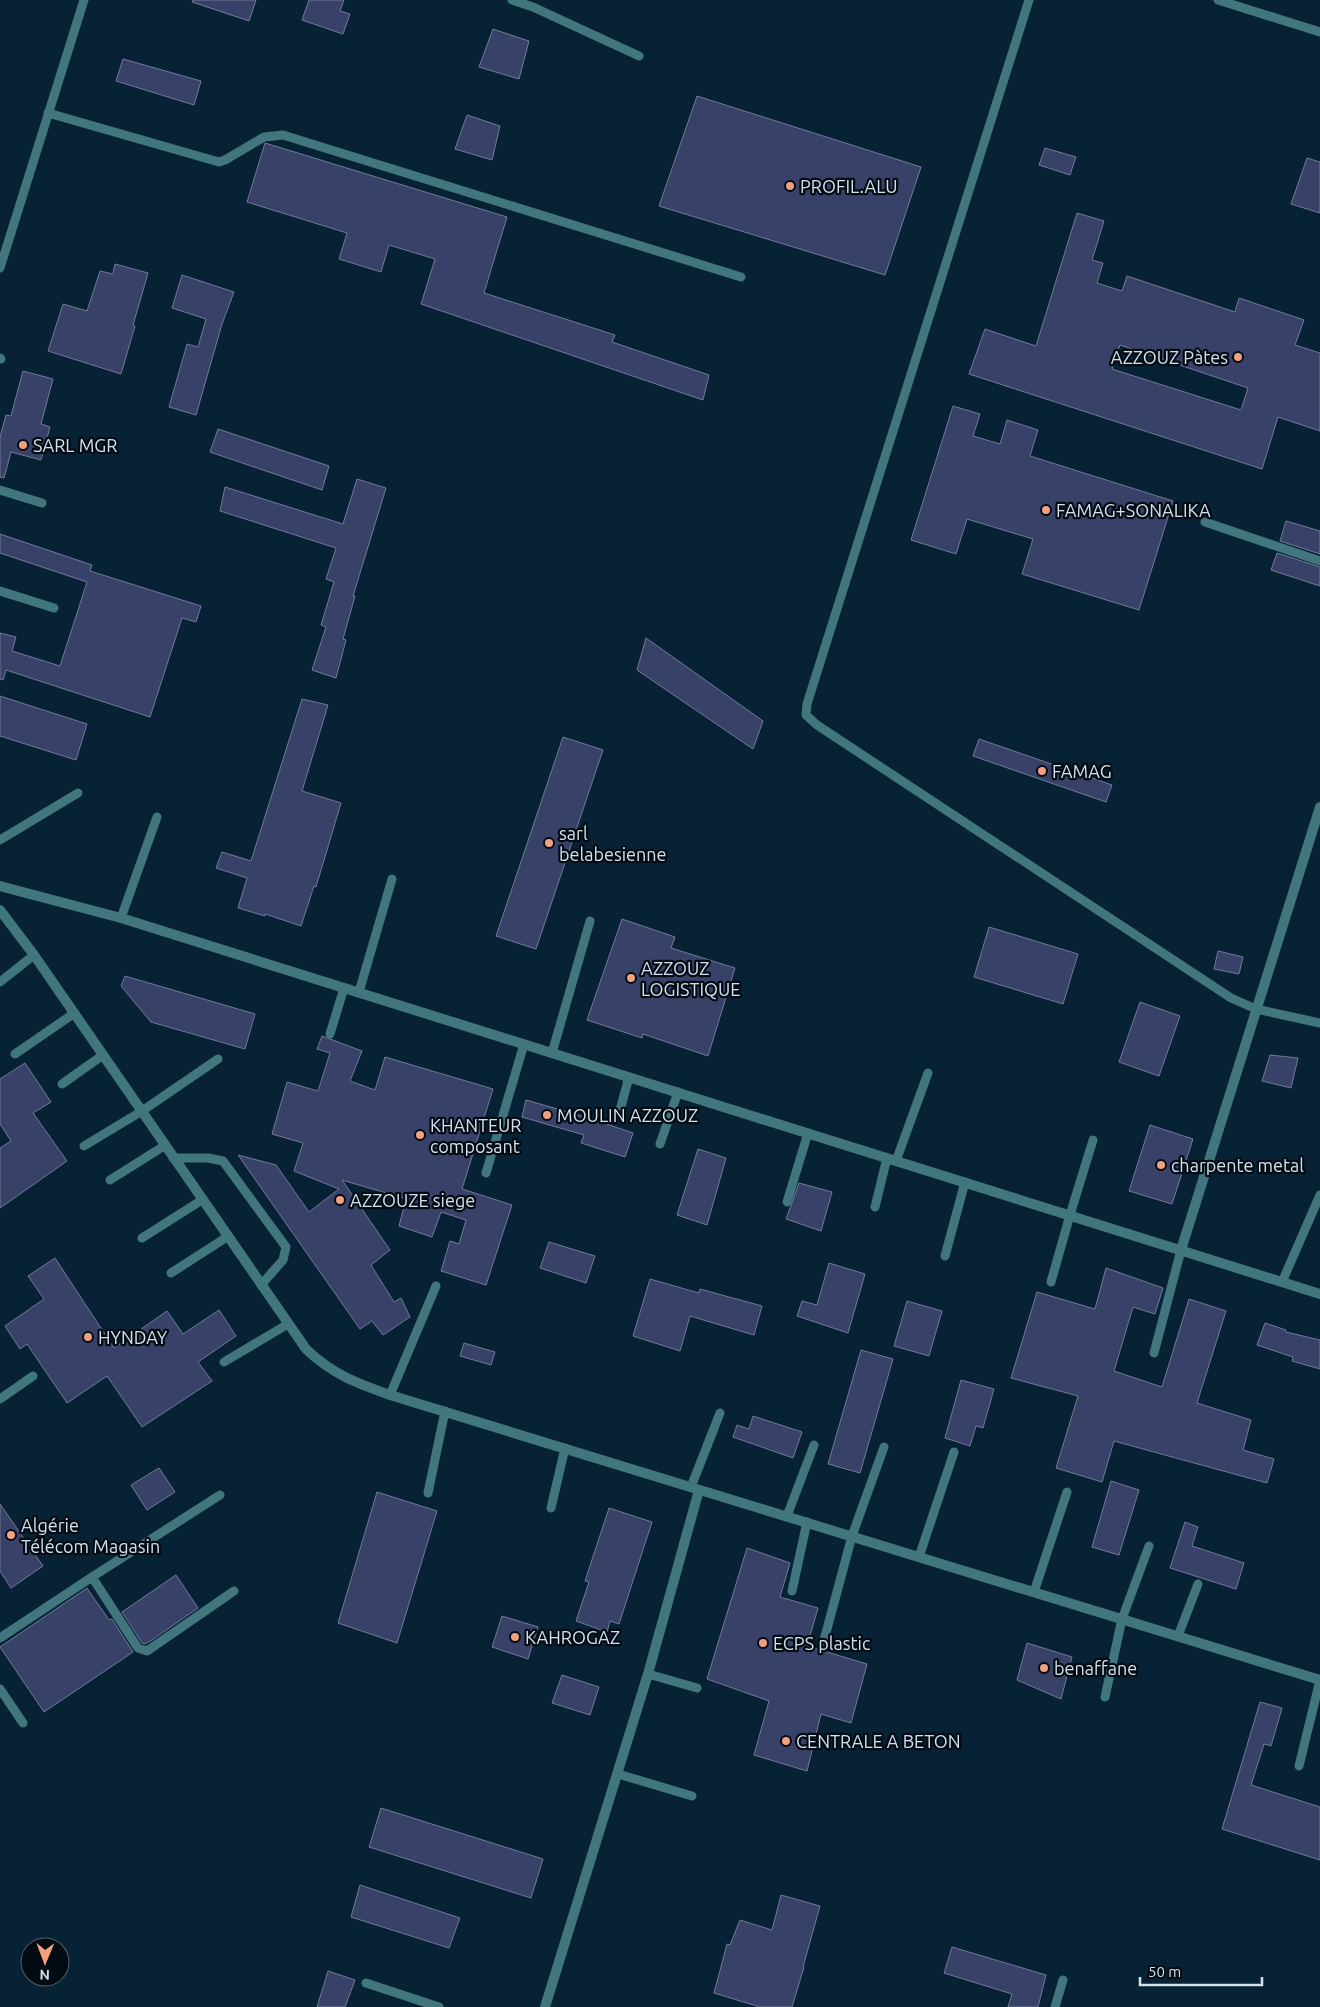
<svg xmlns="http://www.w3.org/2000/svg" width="1320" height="2007" font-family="Ubuntu,sans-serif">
<rect width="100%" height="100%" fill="#062234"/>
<path fill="#384167" stroke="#727a98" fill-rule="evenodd" d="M193,0H256L249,21L192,2Z
M309,0H344L340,11L350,14L343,34L302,20Z
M493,29L529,41L519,79L479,67Z
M123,59L201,81L194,105L116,81Z
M697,96L921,167L885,275L659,206Z
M467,115L500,126L492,160L455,149Z
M265,143L507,217L484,293L615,335L612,342L709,375L703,400L421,304L435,259L389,245L381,272L339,259L347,233L247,202Z
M1045,148L1076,157L1070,175L1039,165Z
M1307,158L1320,162V213L1291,204Z
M1077,213L1104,221L1092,260L1103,263L1097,283L1122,291L1127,276L1235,312L1239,298L1304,320L1295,345L1320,353V431L1278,417L1262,469L969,374L985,329L1036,346ZM1120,345L1248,388L1241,410L1112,369Z
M115,264L148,273L133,325L135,326L121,374L48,351L63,304L87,311L100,271L113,274Z
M182,275L234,292L222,324L196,415L169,407L187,344L198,347L206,319L172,308Z
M23,371L53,379L41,424L50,427L41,460L11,452L4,478L0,477V437L6,415L11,416Z
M953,406L980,414L973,436L1000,444L1007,420L1038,430L1030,456L1173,501L1139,610L1022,574L1033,539L967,519L956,554L911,540Z
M218,429L329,466L322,490L210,452Z
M357,479L386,488L353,596H355L343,639L346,640L336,678L312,670L326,627L321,625L334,582L326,579L336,548L220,511L225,487L343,524Z
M1286,521L1320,531V554L1280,541Z
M0,534L92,565L90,571L201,606L196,622L182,618L150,717L6,670L3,680L0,679V633L16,637L12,651L60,666L87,582L0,553Z
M1277,553L1320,567V586L1271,570Z
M646,638L763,721L753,749L637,670Z
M0,696L87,724L76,760L0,736Z
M302,699L328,705L302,791L341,803L316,887L314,886L301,926L265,914V916L238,908L247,878L216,868L222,852L251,861Z
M563,737L603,750L536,949L496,936Z
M979,739L1112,785L1106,802L973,756Z
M622,919L675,937L671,948L735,968L708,1056L643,1034L642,1038L587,1020Z
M989,927L1078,954L1063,1004L974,977Z
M1218,951L1243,957L1239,974L1214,969Z
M125,976L255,1014L245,1049L151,1022L121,986Z
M1140,1002L1180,1016L1159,1076L1119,1062Z
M322,1036L362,1051L350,1081L375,1090L385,1057L493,1089L462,1189L512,1205L486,1285L441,1271L450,1241L459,1244L466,1220L441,1212L432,1237L399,1226L406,1199L342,1180L390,1250L371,1265L394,1302L401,1298L410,1317L383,1335L372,1321L360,1329L238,1155L276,1165L309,1212L339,1189L294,1171L303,1143L272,1134L287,1082L318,1091L330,1053L317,1049Z
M1270,1055L1298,1058L1291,1088L1262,1081Z
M25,1063L51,1102L33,1113L67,1161L0,1208V1148L11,1141L0,1124V1079Z
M526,1100L589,1118L633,1133L625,1157L581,1143L584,1135L522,1117Z
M1150,1125L1193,1139L1172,1204L1129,1191Z
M698,1149L726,1158L707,1225L677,1215Z
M799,1183L832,1192L821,1231L786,1219Z
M549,1242L595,1256L586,1283L540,1268Z
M55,1258L114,1348L167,1311L183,1334L219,1310L236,1336L198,1362L212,1381L142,1427L107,1376L67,1403L27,1344L20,1349L5,1326L44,1299L28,1276Z
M829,1263L865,1274L848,1333L797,1316L802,1301L817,1305Z
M1106,1268L1163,1288L1155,1314L1133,1307L1114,1371L1162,1387L1189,1299L1226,1311L1197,1403L1251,1420L1243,1450L1274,1459L1267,1483L1114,1441L1102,1482L1056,1468L1078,1396L1011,1378L1037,1292L1095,1309Z
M650,1279L699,1293L700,1289L762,1306L754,1335L690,1316L680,1351L633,1336Z
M907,1301L942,1311L929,1356L894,1346Z
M1265,1323L1286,1330V1332L1320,1340V1369L1292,1361L1293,1357L1257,1345Z
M464,1343L495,1352L491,1365L460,1356Z
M861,1350L893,1359L860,1473L828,1464Z
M961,1380L994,1389L983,1428L976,1426L970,1446L945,1438Z
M753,1416L802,1432L793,1458L733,1437L737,1425L749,1429Z
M159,1468L175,1492L147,1510L131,1485Z
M1111,1481L1139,1490L1119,1555L1092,1547Z
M377,1492L437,1511L397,1643L338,1623Z
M0,1504L43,1566L11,1588L0,1571Z
M609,1508L652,1522L619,1624L610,1621L607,1632L576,1621L589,1582L585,1581Z
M1185,1522L1198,1527L1192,1546L1244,1563L1236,1589L1170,1568Z
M747,1548L790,1563L780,1597L818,1608L807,1646L867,1664L851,1723L821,1714L807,1771L754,1755L769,1701L707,1679Z
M176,1575L198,1608L152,1640L145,1644L142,1643L122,1612Z
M87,1588L109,1620L112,1619L133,1652L44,1712L0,1647Z
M502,1616L538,1627L528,1659L492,1647Z
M1027,1643L1072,1657L1061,1699L1017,1680Z
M562,1675L599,1687L590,1715L552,1703Z
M1260,1702L1282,1708L1271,1746L1264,1744L1251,1785L1320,1807V1860L1222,1829Z
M381,1808L543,1859L531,1898L369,1847Z
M360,1885L460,1918L449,1948L351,1917Z
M781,1895L820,1906L803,1967H804L792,2007H760L714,1993L727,1944L730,1945L740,1920L772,1930Z
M952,1947L1046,1975L1038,2007H1008L1012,1994L944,1973Z
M328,1971L355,1980L345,2007H317Z"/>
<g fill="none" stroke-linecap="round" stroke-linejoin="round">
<path stroke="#42767e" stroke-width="9" d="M512,0L533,7L639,56
M1029,0L807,704L806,715L817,725L1231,998L1256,1009L1320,1023
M1218,0L1320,32
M48,113L219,162L225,160L264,137L283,135L741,277
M0,268L84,0
M0,358L1,359
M0,490L42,503
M1205,522L1320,561
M0,591L54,608
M0,840L78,793
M121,918L157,817
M0,982L34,955
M359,992L392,879
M330,1034L344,988
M552,1053L590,921
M15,1054L73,1014
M62,1084L103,1055
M619,1114L629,1077
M660,1144L678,1092
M84,1146L142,1111L218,1059
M173,1158H208L223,1161L286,1247L283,1260L261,1285
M896,1161L928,1073
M486,1173L524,1044
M110,1180L164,1146
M787,1202L808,1133
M875,1207L887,1158
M142,1238L202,1200
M945,1256L965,1182
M171,1273L227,1237
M1051,1282L1070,1215L1093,1140
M1282,1282L1320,1195
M1154,1353L1181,1250
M224,1362L288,1324
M390,1395L436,1286
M0,1399L33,1376
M691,1487L720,1413
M428,1493L445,1411
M551,1508L565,1448
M787,1516L814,1445
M919,1557L954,1452
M92,1577L220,1495
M792,1591L807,1522
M1034,1592L1067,1492
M1178,1636L1198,1584
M0,1638L92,1577L138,1648L147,1651L234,1591
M823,1644L852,1536L884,1447
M648,1674L697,1688
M0,1689L23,1723
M1105,1697L1122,1619L1149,1546
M1299,1766L1320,1680
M618,1774L692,1796
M366,1983L439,2007
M1055,2007L1063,1980"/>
<path stroke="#42767e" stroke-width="10" d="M0,886L121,918L1320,1294
M0,910L34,955L306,1349C332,1374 356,1383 390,1395L1320,1680
M1181,1250L1320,807
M545,2007L648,1674L699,1490"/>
</g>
<g fill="#f2a07f" stroke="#020a12" stroke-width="2">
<circle cx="790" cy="186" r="5"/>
<circle cx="1238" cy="357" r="5"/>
<circle cx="23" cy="445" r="5"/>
<circle cx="1046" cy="510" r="5"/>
<circle cx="1042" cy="771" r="5"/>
<circle cx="549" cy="843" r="5"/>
<circle cx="631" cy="978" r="5"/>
<circle cx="547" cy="1115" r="5"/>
<circle cx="420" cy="1135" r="5"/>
<circle cx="1161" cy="1165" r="5"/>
<circle cx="340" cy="1200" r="5"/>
<circle cx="88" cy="1337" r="5"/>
<circle cx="11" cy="1535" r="5"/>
<circle cx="515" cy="1637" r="5"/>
<circle cx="763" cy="1643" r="5"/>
<circle cx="1044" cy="1668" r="5"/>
<circle cx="786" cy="1741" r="5"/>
</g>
<g text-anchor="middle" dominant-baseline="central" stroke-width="4.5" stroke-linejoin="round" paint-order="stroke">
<g font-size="18" fill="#d2e1ed" stroke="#020a12" text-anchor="start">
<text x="800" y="186">PROFIL.ALU</text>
<text x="1228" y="357" text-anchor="end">AZZOUZ Pàtes</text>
<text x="33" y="445">SARL MGR</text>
<text x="1056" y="510">FAMAG+SONALIKA</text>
<text x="1052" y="771">FAMAG</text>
<text x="559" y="833">sarl<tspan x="559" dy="21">belabesienne</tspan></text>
<text x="641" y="968">AZZOUZ<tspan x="641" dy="21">LOGISTIQUE</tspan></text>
<text x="557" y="1115">MOULIN AZZOUZ</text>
<text x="430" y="1125">KHANTEUR<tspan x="430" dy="21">composant</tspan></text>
<text x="1171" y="1165">charpente metal</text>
<text x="350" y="1200">AZZOUZE siege</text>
<text x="98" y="1337">HYNDAY</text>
<text x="21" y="1525">Algérie<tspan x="21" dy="21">Télécom Magasin</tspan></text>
<text x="525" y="1637">KAHROGAZ</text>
<text x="773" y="1643">ECPS plastic</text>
<text x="1054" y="1668">benaffane</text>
<text x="796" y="1741">CENTRALE A BETON</text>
</g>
</g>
<g transform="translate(45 1962) rotate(181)"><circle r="24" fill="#020a12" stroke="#55606a"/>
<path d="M0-4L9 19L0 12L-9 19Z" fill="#f2a07f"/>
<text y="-8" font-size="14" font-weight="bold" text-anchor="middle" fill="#d2e1ed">N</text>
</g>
<path d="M1140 1977v8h122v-8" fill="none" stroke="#d2e1ed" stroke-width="2.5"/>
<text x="1148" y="1977" font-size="15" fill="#d2e1ed" stroke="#020a12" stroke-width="4" paint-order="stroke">50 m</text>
</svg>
